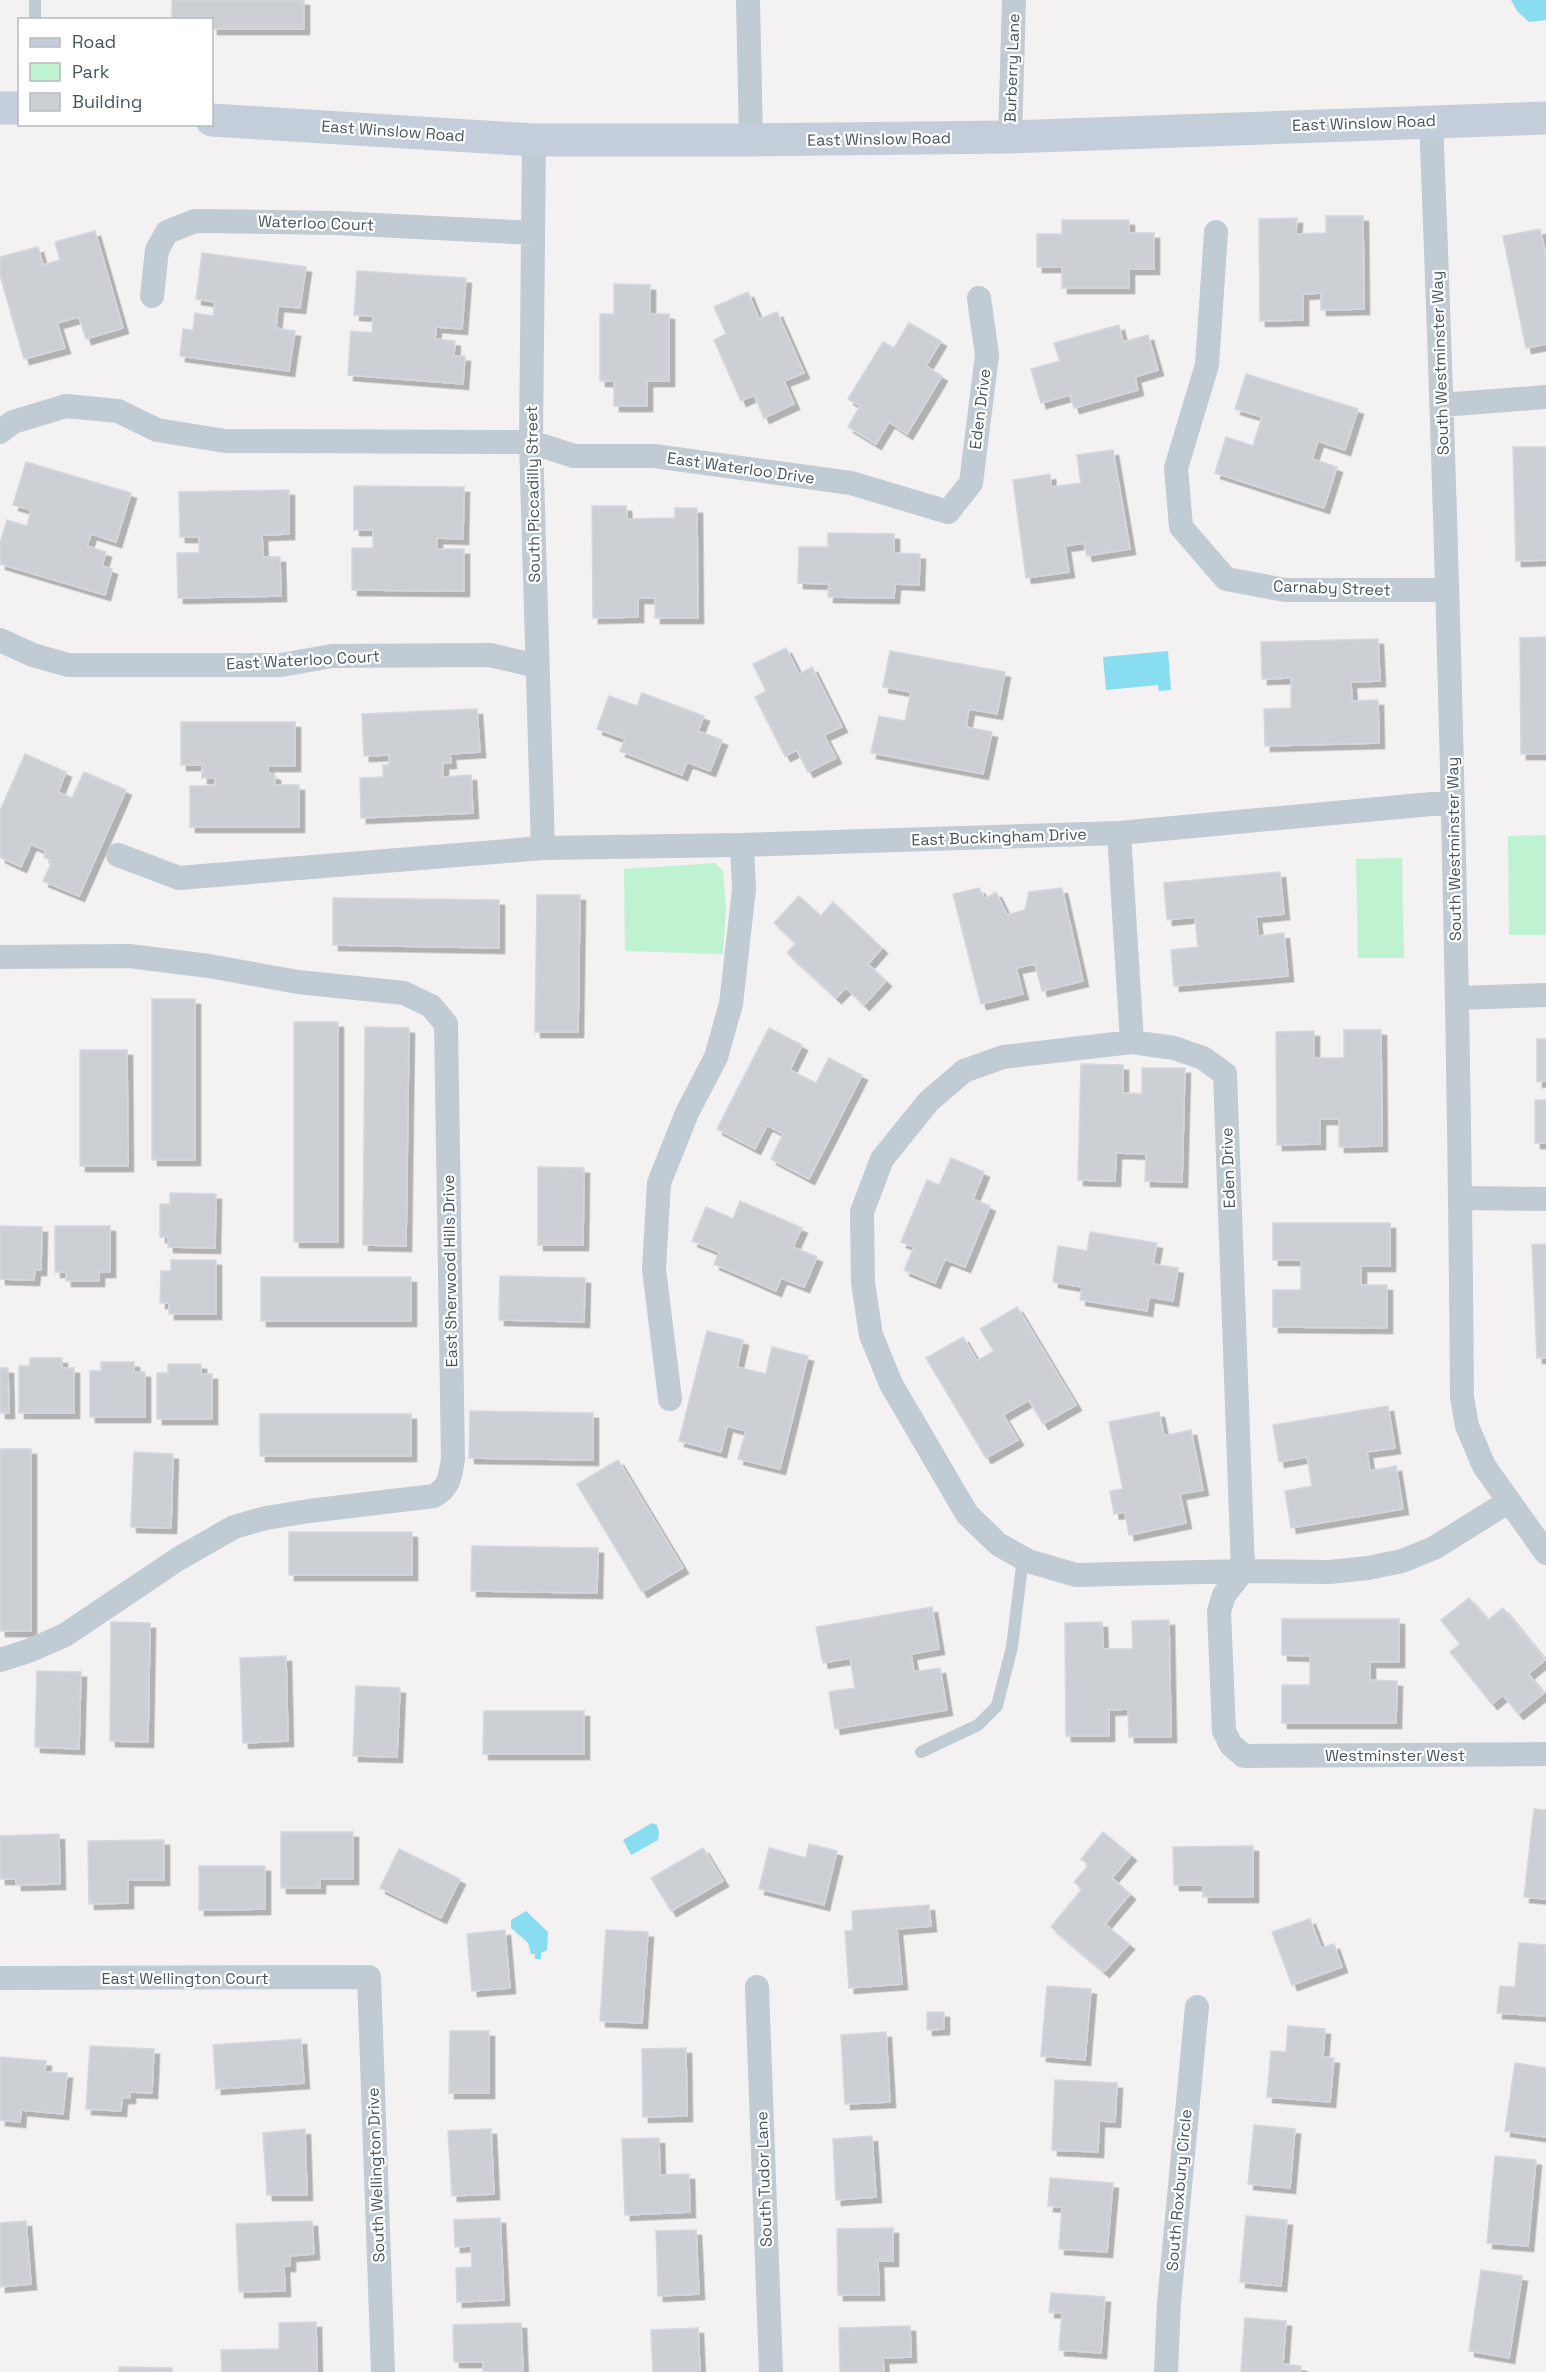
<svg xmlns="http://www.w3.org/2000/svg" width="1546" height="2372" font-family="'Space Grotesk',sans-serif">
<defs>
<filter id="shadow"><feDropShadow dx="5.5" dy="5.5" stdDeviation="0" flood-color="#0004"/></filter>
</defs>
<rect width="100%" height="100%" fill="#f3f1f1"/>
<path fill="#bef2d1" d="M1546,835V935H1509L1508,836Z
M1402,858L1404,958H1358L1356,859Z
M715,863L723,871L726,909L723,954L625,951L624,869Z"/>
<path fill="#89ddf1" d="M1511,0H1546V20L1529,22L1517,11Z
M1168,651L1171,690L1159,691L1158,685L1106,690L1103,657Z
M652,1823L657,1825L659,1832L658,1840L631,1855L623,1840Z
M526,1911L548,1932L547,1950L541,1953V1959H535V1954H531L528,1943L511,1928V1920Z"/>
<path fill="#ccd0d5" stroke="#d4d7dc" stroke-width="1.5" filter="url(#shadow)" d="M172,0H304V29H212V20H172Z
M1326,216H1363L1364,309L1321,310V293L1303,294V320L1260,321L1259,219L1297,218L1296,234L1326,233Z
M1062,220H1129V233H1154V269H1129V288H1062V267H1037V234H1062Z
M1540,229L1546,255V344L1526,348L1503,236Z
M95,231L123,328L86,339L79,317L57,323L65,348L24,359L0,275V257L38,247L43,265L60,260L55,242Z
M202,253L306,267L300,308L278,306L276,328L295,331L289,371L180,356L183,329L193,330L195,313L213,316L215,302L196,299Z
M357,271L466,278L462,329L436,327L435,339L455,341L454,356H465L463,384L348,375L351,331L372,333L373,316L354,315Z
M614,284L650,285V314H669V381H647V406H614V381H600V314H614Z
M748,292L759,319L777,312L804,373L784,381L794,404L764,418L754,395L741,401L714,340L726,334L714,307Z
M909,323L941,341L926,366L942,376L907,434L889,422L876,444L848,427L860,406L848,399L883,342L894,348Z
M1119,325L1123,342L1148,335L1158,370L1135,377L1138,390L1074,408L1070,395L1041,403L1031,369L1060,361L1054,343Z
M1246,374L1358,409L1345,450L1318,441L1312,459L1337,467L1324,508L1215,473L1226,437L1253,446L1262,417L1235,409Z
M1513,447H1546V560L1516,561Z
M1113,450L1130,549L1087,556L1084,543L1065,546L1069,572L1026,578L1013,480L1050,474L1051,487L1081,483L1077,455Z
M26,462L131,493L116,542L91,534L87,546L106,552L102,566L112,569L105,595L0,564V543L7,520L27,526L31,510L13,505Z
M354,486L464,487L463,539L437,538V549H464V591L352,590V548H373V530H354Z
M289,490V534L262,535L263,557H280L281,596L178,598L177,553H199V537H180L179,492Z
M592,506H626L627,519L675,518V508H697L698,618H655V598H638V617L593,618Z
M828,533L894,534V553L920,554L919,585L895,584L894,598L828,597L829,584L798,583L799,547H828Z
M1546,637V754H1521L1520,638Z
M1378,639L1380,681L1351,682L1352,701L1378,700L1379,743L1265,746L1264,709L1291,708V678L1262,679L1261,642Z
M786,648L799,674L812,667L842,727L824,735L836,758L808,772L797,750L785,756L755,697L766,691L753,664Z
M890,651L1005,672L997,714L969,709L966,727L992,732L983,774L871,753L879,716L905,721L911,692L883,687Z
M642,693L704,716L698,731L722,740L710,771L687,762L682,775L620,751L625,739L597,729L609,696L637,706Z
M477,709L480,752L450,754L451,763H443V777L471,775L473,813L361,818L360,778L383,777V765H389V755L364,756L362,714Z
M181,722H295V766H268V773L275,775V785H299V827H190V786H215V778H202V765H181Z
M25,754L66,772L58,792L72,798L84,772L126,790L79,896L43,881L52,861L44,857L46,851L31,844L21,867L0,857V811Z
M1280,872L1284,914L1256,917L1258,936L1284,933L1288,976L1174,986L1171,950L1198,947L1195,917L1167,920L1164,883Z
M979,888L985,899L996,892L1007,915L1025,910L1029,892L1062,888L1083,981L1042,991L1035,964L1016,968L1023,994L981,1004L953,894Z
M537,895H580L578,1032H535Z
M799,896L821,916L833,902L882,948L868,964L886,981L864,1005L846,988L836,998L787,953L796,943L774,923Z
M333,898L499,900V948L333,945Z
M152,999H195V1160H152Z
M294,1022H338V1242H294Z
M365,1027L409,1028L406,1246L363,1245Z
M769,1028L802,1045L790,1070L816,1083L829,1058L862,1075L809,1179L771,1159L783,1134L767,1125L755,1149L717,1129Z
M1344,1030H1381L1382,1146L1339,1147V1119H1320V1144L1277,1145L1276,1032L1314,1031V1058H1344Z
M1537,1039H1546V1081L1537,1082Z
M80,1050H127L128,1166H80Z
M1081,1064L1123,1065V1093L1142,1094V1068H1185L1182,1182L1145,1181L1146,1154L1116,1153L1115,1181L1078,1180Z
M1535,1100H1546V1143H1535Z
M951,1158L984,1172L973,1199L990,1206L965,1267L945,1259L935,1283L904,1270L914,1247L901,1242L927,1180L939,1185Z
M538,1167L584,1168L583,1245H538Z
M170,1193L216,1194L215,1248L168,1247V1237H160V1204H170Z
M740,1201L802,1228L793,1247L817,1257L804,1287L781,1278L776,1291L714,1264L719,1252L692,1241L706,1207L733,1219Z
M1273,1223H1390V1266H1361V1285H1387V1328L1273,1327V1290H1301V1260H1273Z
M0,1226L42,1227L41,1270H35L34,1280L0,1279Z
M55,1226H110V1272H99V1281H66V1272H55Z
M1090,1232L1157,1243L1153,1264L1178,1268L1173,1301L1149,1297L1147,1311L1080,1300L1082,1287L1053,1282L1058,1246L1087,1251Z
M1546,1244V1358H1537L1532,1245Z
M171,1260H216V1314H169V1303H160L161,1271H171Z
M500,1276L585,1278L584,1322L499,1320Z
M261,1277H411V1321H261Z
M1017,1307L1076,1405L1043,1424L1029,1400L1003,1415L1018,1440L986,1458L926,1358L963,1337L977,1361L994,1351L980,1329Z
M707,1331L743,1340L737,1367L766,1374L772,1347L808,1356L780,1469L738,1459L746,1431L727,1426L721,1452L679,1441Z
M30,1358H62V1368H74V1413H19V1366H30Z
M101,1362H134V1372H145V1417H90V1371H101Z
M168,1364H201V1374H212V1419H157V1373H168Z
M0,1368H8L9,1413H0Z
M1388,1406L1395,1448L1367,1452L1370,1471L1396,1466L1403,1509L1291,1528L1285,1491L1312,1486L1307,1457L1279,1462L1273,1425Z
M470,1411L593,1413V1460L469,1458Z
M1159,1412L1164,1436L1191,1430L1203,1490L1180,1494L1186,1523L1129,1535L1125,1512L1114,1514L1110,1491L1123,1489L1109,1422Z
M260,1414H411V1456H260Z
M0,1449H31V1631H0Z
M134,1452L173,1454L171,1528L131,1527Z
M618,1460L683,1568L642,1592L577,1484Z
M289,1532H412V1575H289Z
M472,1546L598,1548L597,1593L471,1591Z
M1469,1598L1488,1620L1503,1608L1545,1660L1528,1674L1544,1693L1518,1714L1503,1695L1492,1704L1450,1652L1460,1644L1441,1620Z
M932,1607L939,1649L911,1654L914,1672L940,1668L947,1710L835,1729L829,1692L855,1688L850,1658L823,1663L816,1627Z
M1282,1619H1399V1662H1370V1680L1397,1681L1396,1723H1282V1685H1310V1656L1282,1655Z
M1169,1620L1171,1737H1129L1128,1709L1109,1710V1736H1066L1065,1623L1102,1622L1103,1649H1133L1132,1621Z
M111,1622L150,1623L148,1742L110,1741Z
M286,1656L288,1741L243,1743L240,1658Z
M37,1671L81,1672L79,1749L35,1747Z
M356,1686L400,1688L397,1757L353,1756Z
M484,1711H584V1754H483Z
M1534,1809L1546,1810V1899L1524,1897Z
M281,1832H353V1879H320V1888H281Z
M1103,1832L1131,1855L1112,1878L1130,1894L1105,1924L1129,1944L1104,1972L1051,1927L1082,1889L1074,1882L1089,1865L1081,1859Z
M59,1834L60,1884L16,1885V1879H0V1836Z
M164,1840V1880H128V1903L89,1904L88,1841Z
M809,1844L837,1851L824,1905L759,1889L769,1848L806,1858Z
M1253,1846V1897H1203V1885H1174L1173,1847Z
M703,1848L723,1881L671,1911L651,1878Z
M399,1849L460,1879L441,1918L380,1888Z
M199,1866H265V1909L199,1910Z
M929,1905L931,1926L897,1929L902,1984L849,1988L845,1931H853L852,1911Z
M1310,1919L1321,1948L1334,1944L1342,1967L1292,1985L1272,1932Z
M505,1930L510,1988L472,1991L467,1934Z
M606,1930L648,1932L642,2023L600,2021Z
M1519,1943L1546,1945V2016L1497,2013L1500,1986L1515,1987Z
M1047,1986L1091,1989L1085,2060L1041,2056Z
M927,2012H944V2029L927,2030Z
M1288,2026L1325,2029L1323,2057L1334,2058L1330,2102L1267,2097L1271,2051L1286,2052Z
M450,2031H489V2093H449Z
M886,2032L890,2102L845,2104L841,2035Z
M301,2039L304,2083L216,2089L213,2045Z
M90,2046L154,2049L152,2093L130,2092V2098H122L121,2111L86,2109Z
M686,2048L687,2116L643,2117L642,2049Z
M0,2057L46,2061L45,2072L67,2073L63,2114L21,2110L20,2122L0,2120Z
M1515,2063L1546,2068V2137L1505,2131Z
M1055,2080L1117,2083L1115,2122L1099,2121L1098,2152L1052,2150Z
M1254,2125L1295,2129L1290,2188L1248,2184Z
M305,2129L307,2195H267L263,2133Z
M491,2129L494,2194L452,2196L448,2131Z
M872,2136L876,2197L836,2200L833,2139Z
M659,2138L660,2175L689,2174L690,2212L625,2215L622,2139Z
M1495,2156L1536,2160L1528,2246L1487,2243Z
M1050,2178L1113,2183L1107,2252L1059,2249L1062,2207L1048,2206Z
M1246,2216L1287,2220L1281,2286L1240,2282Z
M500,2218L504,2300L457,2302L456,2268L472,2267L471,2246L455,2247L454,2220Z
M26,2221L31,2284L0,2287V2223Z
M312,2221L314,2254L290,2256V2266H284L285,2291L239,2292L236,2224Z
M893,2228V2261H878L879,2295H838L837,2229Z
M696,2230L699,2294L658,2296L656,2231Z
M1481,2270L1522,2276L1509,2358L1469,2351Z
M1051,2293L1105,2297L1101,2353L1059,2350L1062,2313L1049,2312Z
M1245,2318L1286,2321L1283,2364L1301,2366V2372H1241Z
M316,2322L317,2372H222L221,2350L279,2349V2323Z
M521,2323L523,2372H483V2362H454L453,2325Z
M910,2326L911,2357L883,2358L884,2372H840L839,2328Z
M698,2328L700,2372H653L651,2330Z
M119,2367L172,2368V2372H119Z"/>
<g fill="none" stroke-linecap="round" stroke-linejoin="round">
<path stroke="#c1cbd3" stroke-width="12" d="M35,0V20
M921,1752L978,1725L997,1706L1012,1647L1023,1558"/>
<path stroke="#c1cbd3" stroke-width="24" d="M748,0L751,140
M1431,121C1448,546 1459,971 1462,1397L1467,1426L1484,1466L1546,1553
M1010,137L1014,0
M534,140L531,442L543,848
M1216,232L1207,365L1176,468L1181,527L1226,579L1285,590H1447
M152,296L157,250L167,232L195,221L337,223L533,233
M1441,405L1546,397
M0,432L13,422L66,406L118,411L157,430L225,441L531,442L574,456H654L851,483L948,512L971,483L987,355L979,298
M0,640L33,655L68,665H281L332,656L490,655L537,666
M1119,833L1132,1042
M118,855L179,878L543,848L742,845L1119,833L1453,802
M0,957L129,956L209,966L298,982L404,993L431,1006L446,1024L453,1459C450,1476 450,1487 434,1496L309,1511L266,1518L234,1527L178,1559L65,1635L31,1650L0,1660
M1457,998L1546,995
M1461,1198L1546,1199
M670,1399L654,1269L659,1183L687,1113L716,1057L731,1004L744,889L742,845
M1243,1571L1225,1074L1203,1058L1174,1048L1132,1042L1003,1057L964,1071L929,1101L882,1159L862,1212L863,1283L871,1335L891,1384L967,1514L998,1544L1028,1561L1076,1575L1243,1571L1329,1572L1368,1568L1402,1561L1434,1548L1508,1502
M1243,1571L1224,1595L1219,1611L1224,1731L1231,1745L1244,1756L1546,1754
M0,1978L369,1977L383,2372
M757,1987L771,2372
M1166,2372L1169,2302L1197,2007"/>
<path stroke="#c3ceda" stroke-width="33" d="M0,108H20
M212,120L534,140H751L1010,137L1546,118"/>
</g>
<g text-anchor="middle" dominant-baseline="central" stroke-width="4.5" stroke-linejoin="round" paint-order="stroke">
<g font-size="16" fill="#47555f" stroke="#fff">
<text transform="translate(1012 68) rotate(-88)">Burberry Lane</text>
<text transform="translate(1364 123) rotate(-2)">East Winslow Road</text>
<text transform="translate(393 131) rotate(4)">East Winslow Road</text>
<text transform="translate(879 139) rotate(-1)">East Winslow Road</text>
<text transform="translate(316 223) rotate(2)">Waterloo Court</text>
<text transform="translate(1440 363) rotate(-92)">South Westminster Way</text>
<text transform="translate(980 409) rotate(-83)">Eden Drive</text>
<text transform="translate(741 468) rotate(8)">East Waterloo Drive</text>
<text transform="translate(533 494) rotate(-91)">South Piccadilly Street</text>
<text transform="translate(1332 588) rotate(2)">Carnaby Street</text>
<text transform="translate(303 660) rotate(-3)">East Waterloo Court</text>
<text transform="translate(999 837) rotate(-2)">East Buckingham Drive</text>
<text transform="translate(1454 849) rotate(-91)">South Westminster Way</text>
<text transform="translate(1228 1168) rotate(-92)">Eden Drive</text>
<text transform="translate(450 1271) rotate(-91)">East Sherwood Hills Drive</text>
<text x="1395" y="1755">Westminster West</text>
<text x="185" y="1978">East Wellington Court</text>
<text transform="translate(376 2175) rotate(-92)">South Wellington Drive</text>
<text transform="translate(764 2179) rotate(-92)">South Tudor Lane</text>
<text transform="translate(1179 2190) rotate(-85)">South Roxbury Circle</text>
</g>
</g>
<rect x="18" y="18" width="195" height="108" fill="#ffffff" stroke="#b5bbbf" stroke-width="1.5"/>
<rect x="30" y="38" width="30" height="9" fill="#c3ceda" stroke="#b5bbbf" stroke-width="1.5"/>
<text x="72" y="48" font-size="18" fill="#47555f">Road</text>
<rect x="30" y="63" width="30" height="18" fill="#bef2d1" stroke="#b5bbbf" stroke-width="1.5"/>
<text x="72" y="78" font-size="18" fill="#47555f">Park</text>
<rect x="30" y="93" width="30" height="18" fill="#ccd0d5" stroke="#b5bbbf" stroke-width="1.5"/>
<text x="72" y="108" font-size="18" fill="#47555f">Building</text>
</svg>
